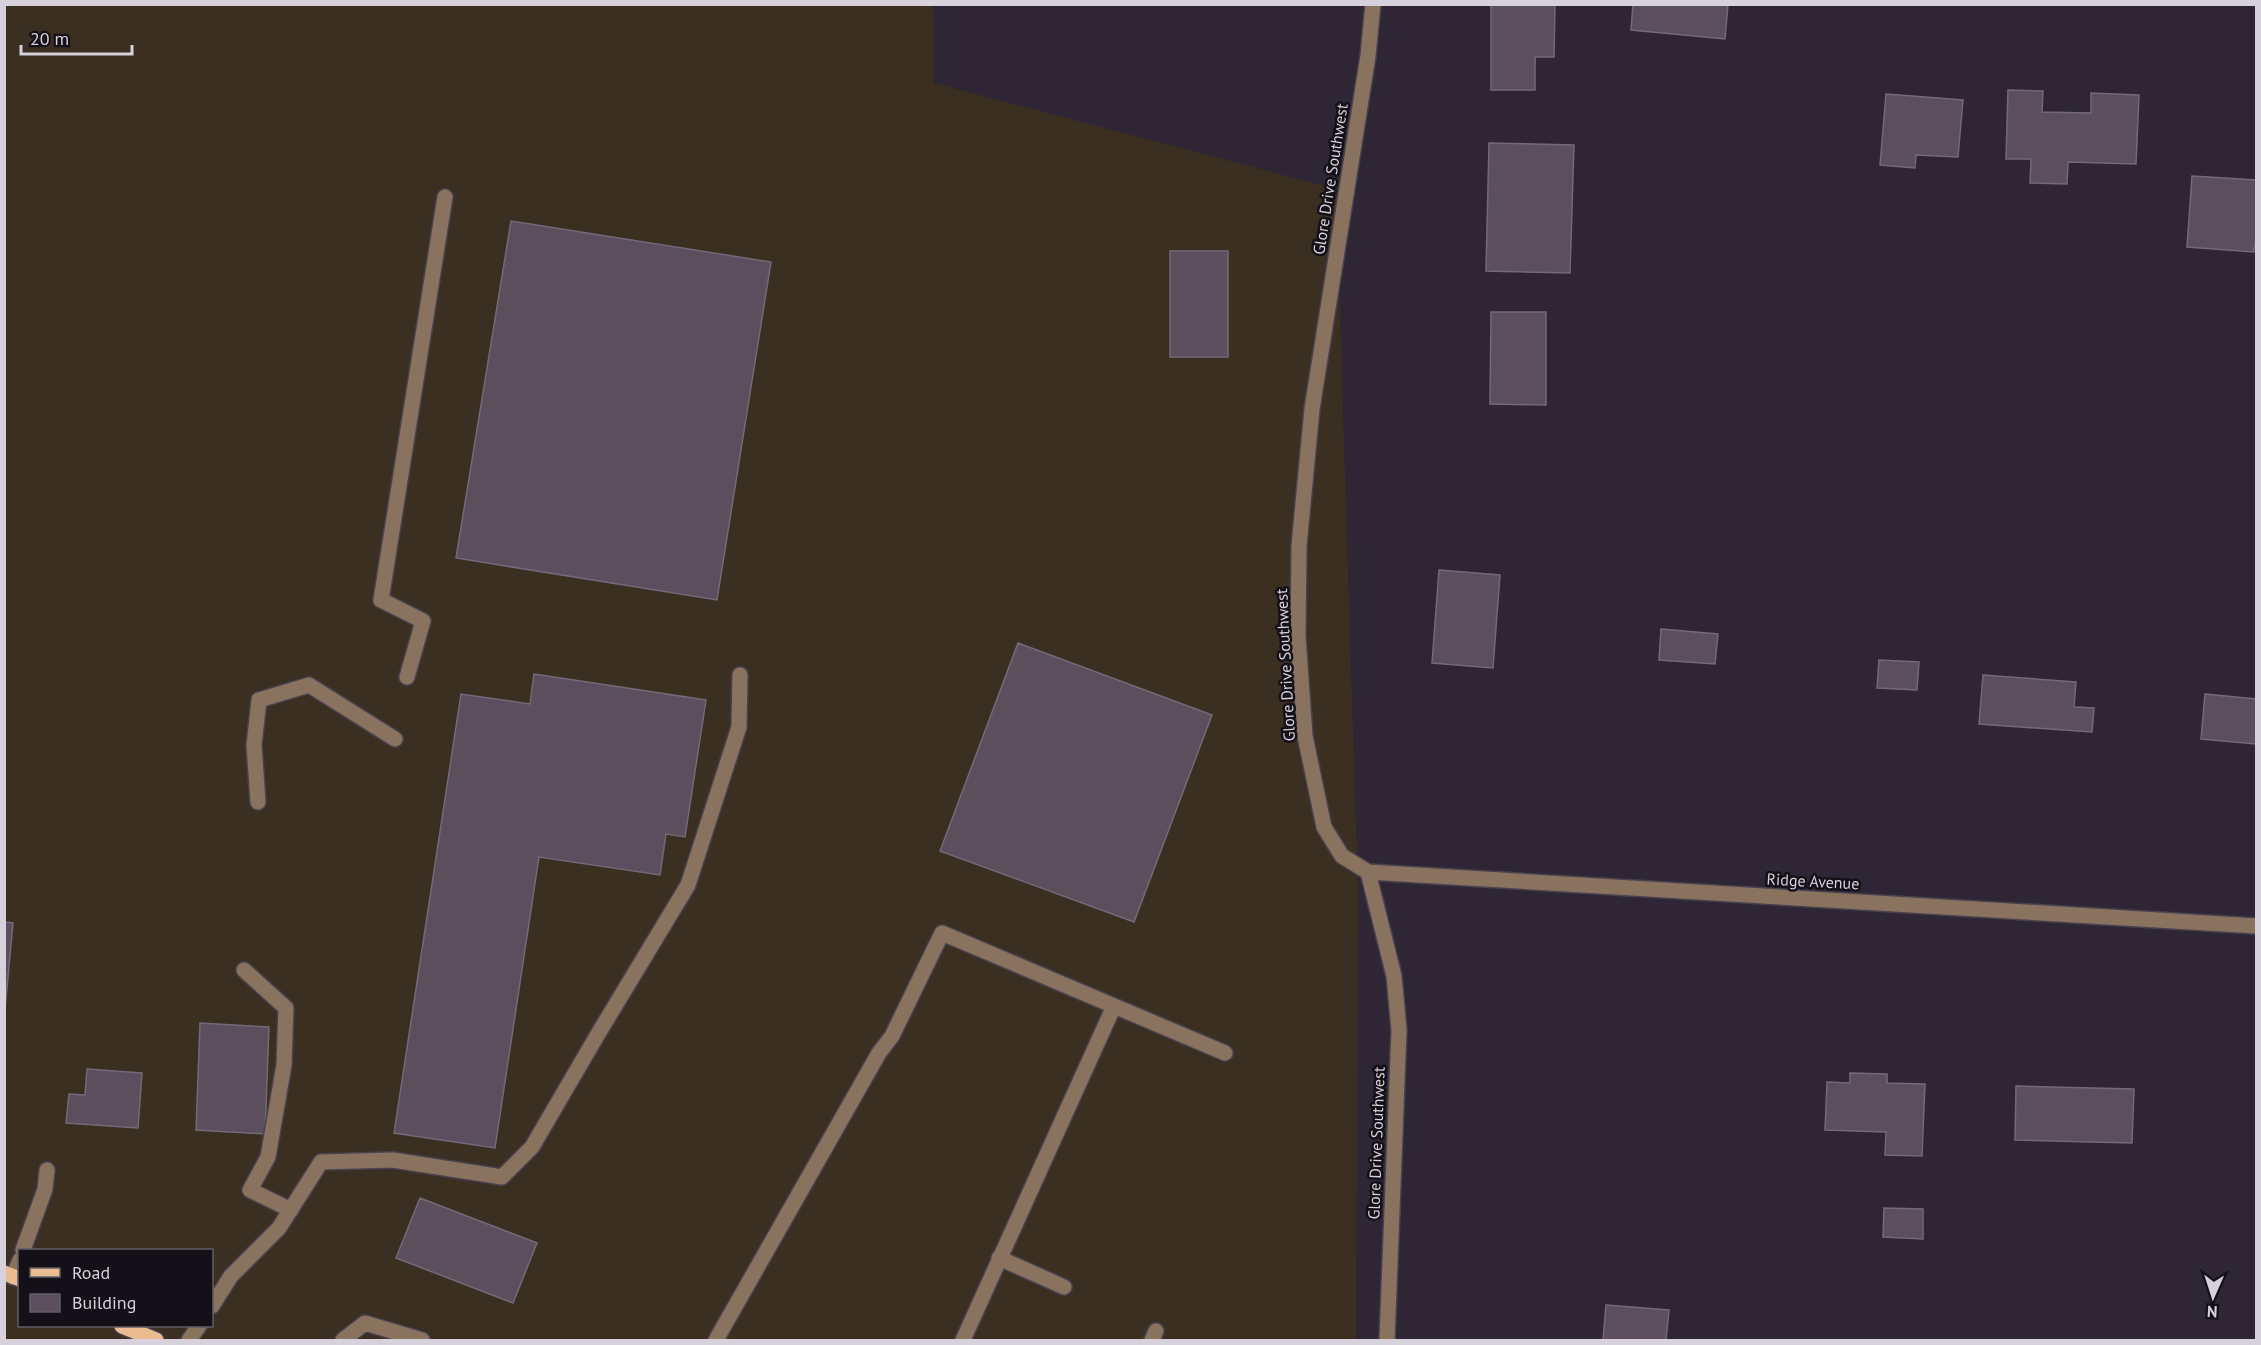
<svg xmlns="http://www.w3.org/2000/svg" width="2261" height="1345" font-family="'PT Sans',sans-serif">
<rect width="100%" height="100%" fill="#2e2634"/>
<path fill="#3a2f20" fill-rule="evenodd" d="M5,5H933L934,83L1336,189L1358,888L1356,1340H5ZM20,1250H212V1326H20Z"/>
<path fill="#5b4f5e" stroke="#756979" stroke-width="1.5" d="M1491,4H1555L1554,57H1535V90H1491Z
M1633,4H1728L1725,39L1631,30Z
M2008,90L2043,91L2042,112L2091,113V93L2139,95L2136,164L2068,162L2067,184L2030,183L2031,159H2006Z
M1886,94L1963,100L1958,157L1916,155L1915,168L1880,165Z
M1489,143L1574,145L1570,273L1486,271Z
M2192,176L2256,180V235L2254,252L2187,247Z
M511,221L771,262L717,600L456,558Z
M1170,251H1228V357H1170Z
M1491,312H1546V405L1490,404Z
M1439,570L1500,575L1493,668L1432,663Z
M1661,629L1718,634L1715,664L1659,660Z
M1018,643L1212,715L1134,922L940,851Z
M1879,660L1919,662L1917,690L1877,688Z
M534,674L706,700L685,837L666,834L660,875L539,857L495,1148L394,1133L461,694L530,704Z
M1983,675L2076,682L2074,707L2094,708L2092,732L1979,724Z
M2205,694L2256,699V744L2201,739Z
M4,922L13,923L4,1020Z
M200,1023L269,1027L265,1134L196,1130Z
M87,1069L142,1073L138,1128L66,1123L69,1094L85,1095Z
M1850,1073L1887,1074V1083L1925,1084L1922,1156L1885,1155L1886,1132L1825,1130L1827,1082L1850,1083Z
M2016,1086L2134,1089L2132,1143L2015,1140Z
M420,1198L537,1243L513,1303L396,1258Z
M1884,1208L1923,1209V1239L1883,1237Z
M1606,1305L1669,1310L1666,1340H1603Z"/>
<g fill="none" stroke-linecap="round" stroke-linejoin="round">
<defs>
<path id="minor" d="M1373,4L1368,56L1312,409L1299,546L1298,636L1305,736L1324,827L1342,856L1368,872L1394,976L1399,1030L1387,1340
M407,677L423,621L381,600L445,197
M258,802L254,745L259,700L309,685L395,739
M1368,872L2256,926
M244,970L286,1008L284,1065L268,1157L250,1190L291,1210
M23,1250L45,1189L47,1170
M999,1258L1064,1287
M13,1277L20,1260
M212,1306L231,1276L279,1228L321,1162L393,1160L502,1177L532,1147L598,1034L688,885L739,727L740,675
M189,1340L199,1326
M343,1340L365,1323L422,1340
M716,1340L879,1053L892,1036L942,933L1225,1053
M963,1340L1114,1006
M1152,1340L1156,1331"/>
<path id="major" d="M4,1273L20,1279
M122,1326L156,1340"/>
</defs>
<use href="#minor" stroke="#49414f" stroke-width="18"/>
<use href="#major" stroke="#49414f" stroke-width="18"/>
<use href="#minor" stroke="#89725e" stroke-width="15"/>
<use href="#major" stroke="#ebbb91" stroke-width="15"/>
</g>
<g text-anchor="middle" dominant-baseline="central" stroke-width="5" stroke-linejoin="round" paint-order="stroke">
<g font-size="16" fill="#d6d1da" stroke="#141017">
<text transform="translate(1330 179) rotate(-81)">Glore Drive Southwest</text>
<text transform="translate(1285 665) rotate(-93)">Glore Drive Southwest</text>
<text transform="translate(1813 881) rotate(3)">Ridge Avenue</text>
<text transform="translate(1376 1143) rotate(-88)">Glore Drive Southwest</text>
</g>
</g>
<rect width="2261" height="1345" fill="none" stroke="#d6d1da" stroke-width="12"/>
<rect x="18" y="1249" width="195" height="78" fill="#141017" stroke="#625d65" stroke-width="1.5"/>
<rect x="30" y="1268" width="30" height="9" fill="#ebbb91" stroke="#625d65" stroke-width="1.5"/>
<text x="72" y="1279" font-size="18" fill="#d6d1da">Road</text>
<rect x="30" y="1294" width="30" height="18" fill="#5b4f5e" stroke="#625d65" stroke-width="1.5"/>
<text x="72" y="1309" font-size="18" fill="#d6d1da">Building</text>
<g transform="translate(2213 1297) rotate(183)" stroke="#141017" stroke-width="4.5" paint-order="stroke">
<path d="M0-4.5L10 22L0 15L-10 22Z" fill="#d6d1da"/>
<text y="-9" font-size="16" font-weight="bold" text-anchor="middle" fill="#d6d1da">N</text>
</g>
<path d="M21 45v9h111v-9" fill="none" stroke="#d6d1da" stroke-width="3"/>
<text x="30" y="45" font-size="18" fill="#d6d1da" stroke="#141017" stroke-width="4.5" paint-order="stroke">20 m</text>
</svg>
